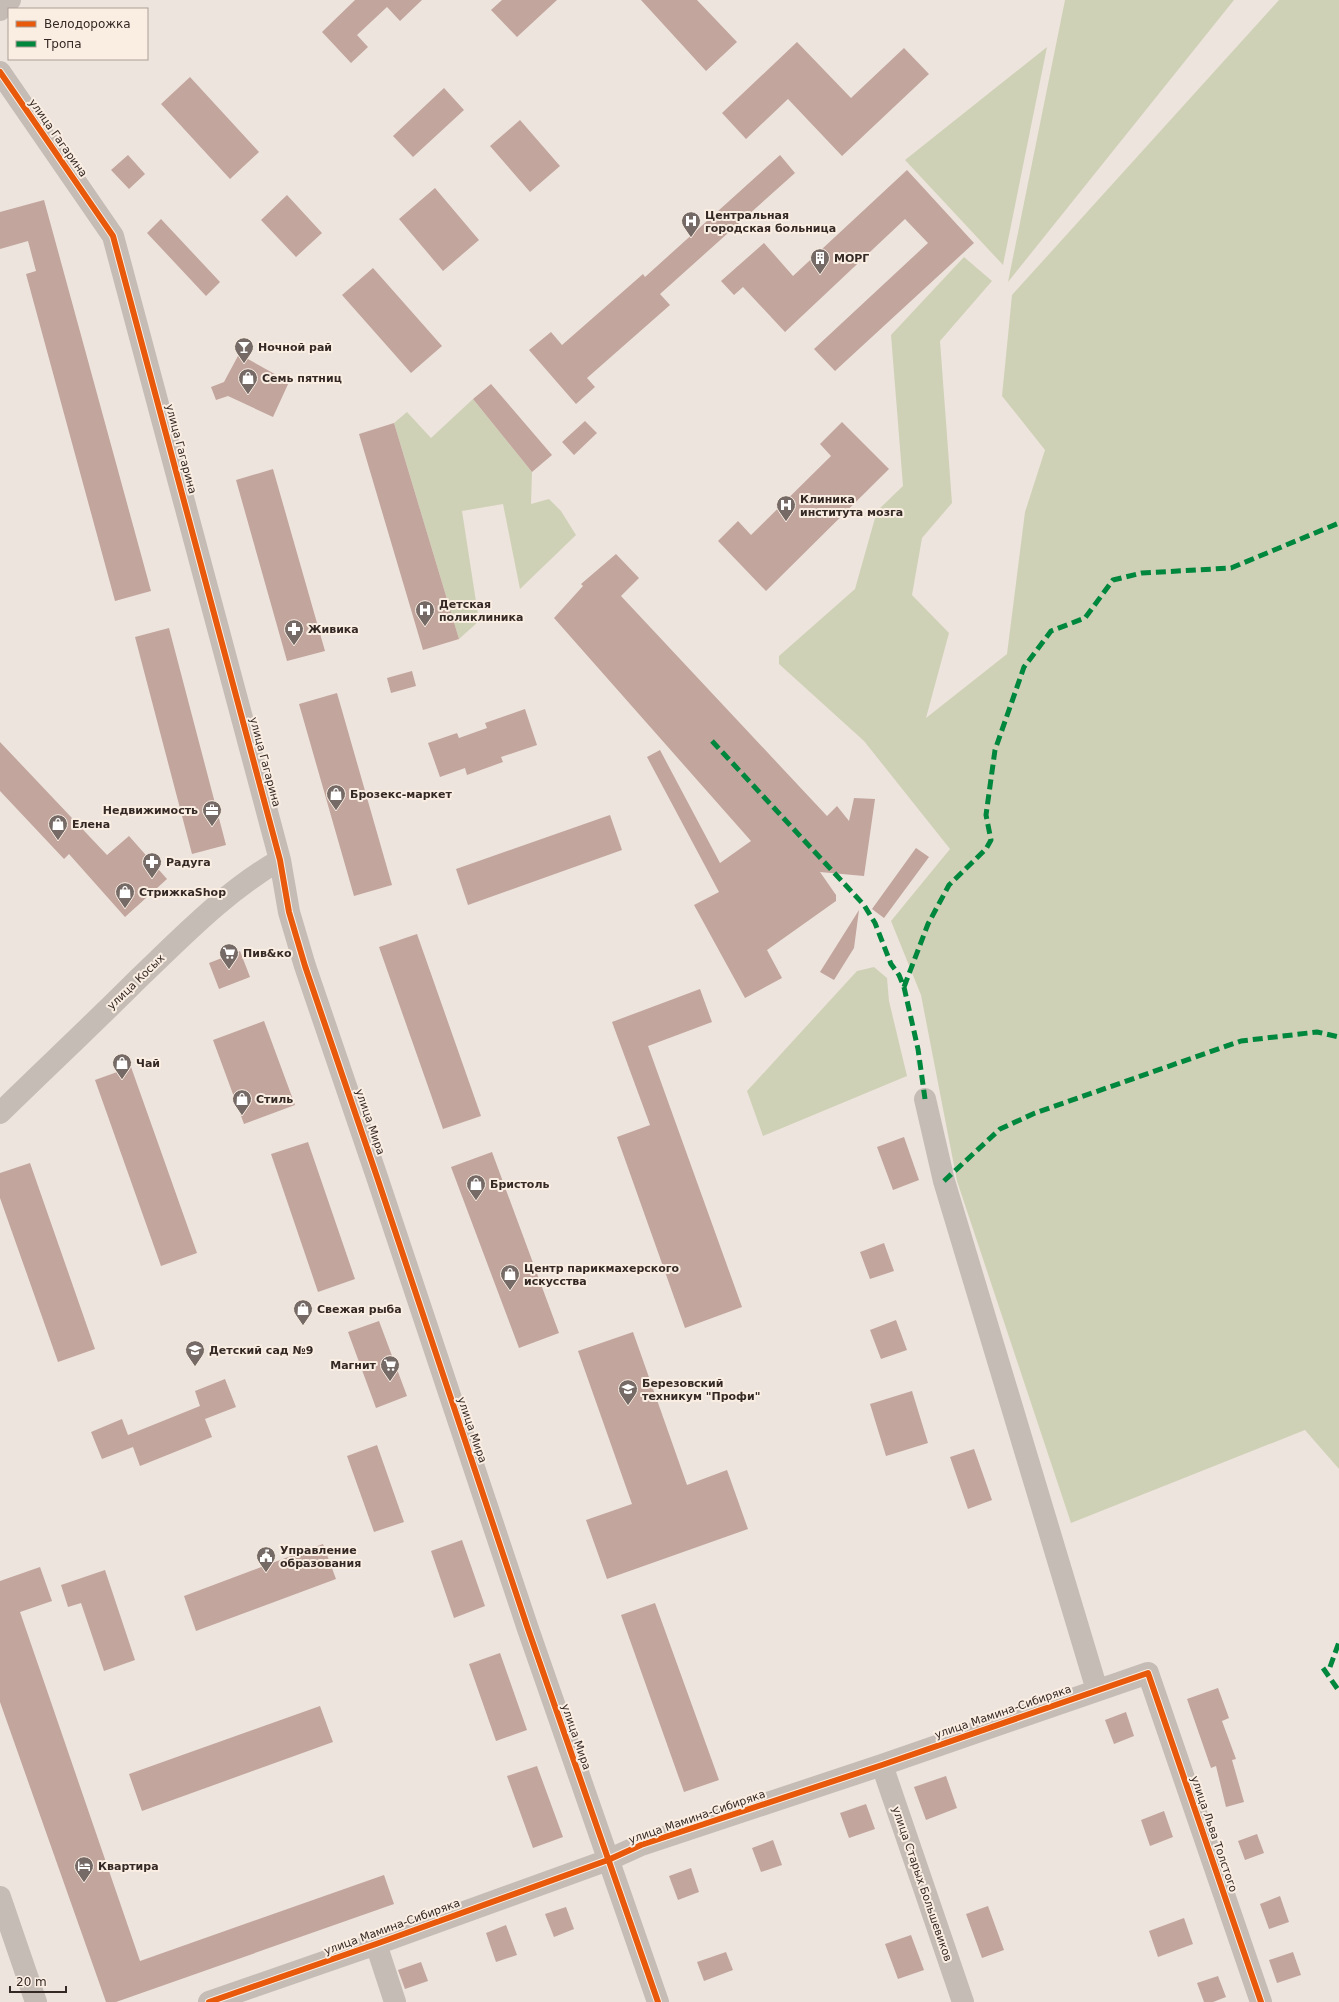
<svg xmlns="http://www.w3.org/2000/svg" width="1339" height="2002" font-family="'DejaVu Sans',sans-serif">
<rect width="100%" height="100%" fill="#ede4dd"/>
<path fill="#cfd1b6" d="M1065,0H1234L1008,282Z
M1279,0H1339V1469L1305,1430L1071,1523L957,1181L921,995L891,921L950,849L864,741L779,664V656L855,589L877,511L903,486L891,335L964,257L992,281L940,341L952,503L922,538L912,595L949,633L926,718L1007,654L1025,512L1045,450L1002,396L1012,295Z
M1047,47L1003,265L905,160Z
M473,399L532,472L531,504L549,499L561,511L576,535L520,589L503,504L462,511L479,621L459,639L394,423L407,412L431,438Z
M874,967L887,978L889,1001L907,1076L763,1136L747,1091L857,971Z"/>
<path fill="#c2a59d" d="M355,0H422L400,21L387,7L357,35L368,47L351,63L322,32Z
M502,0H557L517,37L491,10Z
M641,0H697L737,42L706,71Z
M797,42L851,98L904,48L929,74L842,156L788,99L746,139L722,113Z
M190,77L259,152L230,179L161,104Z
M444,88L464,110L413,157L393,136Z
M520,120L560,166L530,192L490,146Z
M128,155L145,174L129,189L111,170Z
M780,155L795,173L660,294L670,305L587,378L595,387L576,404L529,350L551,332L562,345L643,274L645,277Z
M907,170L974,243L835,371L814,349L928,243L905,219L785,332L743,287L734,295L721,281L764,243L793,276Z
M435,188L479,240L443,271L399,219Z
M287,195L322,233L296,257L261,220Z
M44,200L151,591L115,601L26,274L36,271L28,241L0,249V212Z
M161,219L220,282L206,296L147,233Z
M373,268L442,346L411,373L342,295Z
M239,354L289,382L273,417L228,396L216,400L211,387L224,382Z
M491,384L552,455L532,472L473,399Z
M585,421L597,433L574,455L562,442Z
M842,422L889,469L766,591L718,541L738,521L751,535L831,456L820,444Z
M394,423L459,639L423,650L359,434Z
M273,469L325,651L287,661L236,480Z
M616,554L639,578L621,596L827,816L837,806L849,821L854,798L875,799L864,876L820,872L836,895V901L767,950L782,978L745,998L694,905L719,892L647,757L660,750L720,863L751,841L554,618L583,586L581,584Z
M169,628L226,845L192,854L135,637Z
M412,671L416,686L391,693L387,678Z
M337,693L392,885L354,896L299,704Z
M525,709L537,745L501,757L503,762L467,775L465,768L440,777L428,743L457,733L459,738L487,728L485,723Z
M0,742L107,855L129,836L167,879L125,917L69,854L64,859L0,791Z
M610,815L622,850L468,905L456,869Z
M916,848L929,857L884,918L872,909Z
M859,910L854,948L834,980L820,972Z
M417,934L481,1116L443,1129L379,947Z
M240,951L250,977L219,989L209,963Z
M700,989L712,1022L648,1046L742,1307L685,1328L617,1137L650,1125L612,1022Z
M264,1021L295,1105L244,1124L213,1040Z
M131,1067L197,1253L161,1266L95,1080Z
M904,1137L919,1180L893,1190L877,1147Z
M308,1142L355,1279L318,1292L271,1154Z
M492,1152L559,1333L519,1348L451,1167Z
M30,1163L95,1349L58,1362L0,1198V1173Z
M884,1243L894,1271L870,1279L860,1252Z
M896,1320L907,1350L881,1359L870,1330Z
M379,1321L407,1396L376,1408L348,1332Z
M633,1332L687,1485L727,1470L748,1529L607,1579L586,1520L632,1504L578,1351Z
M225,1379L236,1407L205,1419L212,1437L140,1466L133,1447L102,1459L91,1432L122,1419L128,1435L200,1406L195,1391Z
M912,1391L928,1443L886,1456L870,1404Z
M377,1445L404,1522L374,1532L347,1456Z
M974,1449L992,1500L968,1509L950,1457Z
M462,1540L485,1606L454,1618L431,1551Z
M323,1544L336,1579L196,1631L184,1596Z
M40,1567L52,1601L20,1612L140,1961L384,1875L394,1904L116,2002H106L0,1702V1581Z
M105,1570L135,1660L104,1671L81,1603L68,1607L61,1585Z
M655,1603L719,1780L684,1792L621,1615Z
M500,1653L527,1730L496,1741L469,1664Z
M1218,1688L1229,1718L1222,1721L1236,1759L1232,1760L1244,1802L1226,1807L1216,1766L1211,1768L1187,1699Z
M320,1706L333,1742L142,1811L129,1774Z
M1126,1712L1134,1736L1114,1744L1105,1720Z
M537,1766L563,1837L533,1848L507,1776Z
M946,1776L957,1808L926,1820L914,1787Z
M866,1804L875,1829L849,1838L840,1813Z
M1164,1811L1173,1837L1150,1846L1141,1820Z
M1257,1834L1264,1853L1245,1860L1238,1841Z
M773,1840L782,1865L761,1872L752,1848Z
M691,1868L699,1892L678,1900L669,1876Z
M1280,1896L1289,1922L1269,1929L1260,1904Z
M988,1906L1004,1950L982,1958L966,1914Z
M566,1907L574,1929L554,1937L545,1914Z
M1184,1918L1193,1944L1158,1957L1149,1931Z
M506,1925L517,1955L496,1962L486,1933Z
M911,1935L924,1970L898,1979L885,1944Z
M726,1952L733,1970L704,1981L697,1962Z
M1293,1952L1301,1975L1277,1983L1269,1960Z
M421,1962L428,1981L405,1989L398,1970Z
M1218,1976L1226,1997L1213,2002H1204L1197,1983Z"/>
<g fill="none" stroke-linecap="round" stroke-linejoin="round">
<path stroke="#c5bcb6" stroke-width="22" d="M0,10L10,0
M0,72L113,236L280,860L289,912L305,966L377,1177L528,1629L658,2002
M925,1099L944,1181L1097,1690
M0,1113C46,1068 93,1024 138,979C182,937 227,890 280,860
M882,1765L963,2002
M0,1897L36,2002
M376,1944L395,2002
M209,2002L376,1944L608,1860L641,1845L882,1765L1148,1673L1261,2002"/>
<path stroke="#00873e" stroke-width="5" stroke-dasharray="10 5" stroke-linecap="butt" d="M712,741L864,905L875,923L891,964L899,975L904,987L918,1049L925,1099
M904,987L928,924L949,885L986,849L991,840L986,815L995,750L1024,667L1051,631L1085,618L1113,580L1142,573L1231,568L1339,523
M944,1181L1000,1129L1035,1113L1241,1041L1317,1032L1339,1037
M1330,1667L1339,1642
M1323,1668L1339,1691"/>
<defs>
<path id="cycleway" d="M0,72L113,236L280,860L289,912L305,966L377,1177L528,1629L658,2002
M209,2002L376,1944L608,1860L641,1845L882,1765L1148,1673L1261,2002"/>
</defs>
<use href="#cycleway" stroke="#faeee3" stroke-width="8"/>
<use href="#cycleway" stroke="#e8590c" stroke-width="6"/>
</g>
<defs>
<symbol id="hospital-pin" viewBox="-11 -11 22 30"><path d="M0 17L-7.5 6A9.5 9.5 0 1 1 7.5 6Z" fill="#756a65" stroke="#faeee3"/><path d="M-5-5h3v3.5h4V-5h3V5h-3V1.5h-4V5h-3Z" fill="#fff"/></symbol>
<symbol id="building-pin" viewBox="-11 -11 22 30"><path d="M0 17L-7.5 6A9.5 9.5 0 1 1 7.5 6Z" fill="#756a65" stroke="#faeee3"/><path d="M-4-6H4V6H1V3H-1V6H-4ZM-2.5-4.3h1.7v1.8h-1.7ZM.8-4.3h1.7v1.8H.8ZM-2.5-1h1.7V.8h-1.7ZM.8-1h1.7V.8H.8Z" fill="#fff"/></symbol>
<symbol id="bar-pin" viewBox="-11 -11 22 30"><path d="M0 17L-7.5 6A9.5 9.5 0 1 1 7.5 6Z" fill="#756a65" stroke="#faeee3"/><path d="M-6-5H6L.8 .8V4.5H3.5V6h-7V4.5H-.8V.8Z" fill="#fff"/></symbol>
<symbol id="shop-pin" viewBox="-11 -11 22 30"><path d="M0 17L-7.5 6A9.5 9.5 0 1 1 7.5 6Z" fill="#756a65" stroke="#faeee3"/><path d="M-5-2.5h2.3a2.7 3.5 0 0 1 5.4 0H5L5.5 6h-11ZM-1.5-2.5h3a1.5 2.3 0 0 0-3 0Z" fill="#fff"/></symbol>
<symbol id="pharmacy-pin" viewBox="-11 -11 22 30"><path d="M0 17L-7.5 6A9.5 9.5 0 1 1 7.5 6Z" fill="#756a65" stroke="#faeee3"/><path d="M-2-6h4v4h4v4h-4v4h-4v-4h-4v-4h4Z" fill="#fff"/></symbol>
<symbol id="office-pin" viewBox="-11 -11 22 30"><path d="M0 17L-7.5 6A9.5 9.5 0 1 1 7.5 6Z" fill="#756a65" stroke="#faeee3"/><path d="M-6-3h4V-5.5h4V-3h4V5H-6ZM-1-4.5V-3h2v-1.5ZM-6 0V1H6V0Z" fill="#fff"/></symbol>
<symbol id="supermarket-pin" viewBox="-11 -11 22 30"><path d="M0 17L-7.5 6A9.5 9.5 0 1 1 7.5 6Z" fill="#756a65" stroke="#faeee3"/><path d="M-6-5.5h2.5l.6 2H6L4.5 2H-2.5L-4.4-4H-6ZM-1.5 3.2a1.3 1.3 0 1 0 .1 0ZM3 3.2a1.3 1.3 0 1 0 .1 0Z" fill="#fff"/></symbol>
<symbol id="school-pin" viewBox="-11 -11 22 30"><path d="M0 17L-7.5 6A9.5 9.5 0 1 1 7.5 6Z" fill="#756a65" stroke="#faeee3"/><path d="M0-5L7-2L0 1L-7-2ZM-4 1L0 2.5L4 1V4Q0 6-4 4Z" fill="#fff"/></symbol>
<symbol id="university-pin" viewBox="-11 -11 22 30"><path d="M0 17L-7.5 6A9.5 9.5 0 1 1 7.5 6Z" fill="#756a65" stroke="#faeee3"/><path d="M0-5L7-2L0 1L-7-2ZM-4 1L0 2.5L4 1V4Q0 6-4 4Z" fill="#fff"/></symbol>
<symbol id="civic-pin" viewBox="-11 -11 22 30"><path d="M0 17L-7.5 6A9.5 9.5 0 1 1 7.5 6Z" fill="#756a65" stroke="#faeee3"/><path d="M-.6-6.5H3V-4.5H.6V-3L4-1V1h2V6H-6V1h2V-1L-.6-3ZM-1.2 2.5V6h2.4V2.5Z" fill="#fff"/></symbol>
<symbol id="hotel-pin" viewBox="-11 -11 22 30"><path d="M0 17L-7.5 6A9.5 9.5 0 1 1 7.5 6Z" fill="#756a65" stroke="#faeee3"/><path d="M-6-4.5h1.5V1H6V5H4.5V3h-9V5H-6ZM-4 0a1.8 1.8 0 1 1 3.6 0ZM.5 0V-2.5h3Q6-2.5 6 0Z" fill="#fff"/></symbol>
</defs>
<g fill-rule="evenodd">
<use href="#hospital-pin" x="680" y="210" width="22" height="30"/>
<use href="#building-pin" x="809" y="247" width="22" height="30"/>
<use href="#bar-pin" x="233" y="336" width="22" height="30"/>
<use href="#shop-pin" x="237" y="367" width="22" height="30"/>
<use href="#hospital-pin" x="775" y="494" width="22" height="30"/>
<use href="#hospital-pin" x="414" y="599" width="22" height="30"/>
<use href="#pharmacy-pin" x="283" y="618" width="22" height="30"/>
<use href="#shop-pin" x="325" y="783" width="22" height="30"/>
<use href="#office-pin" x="201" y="799" width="22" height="30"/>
<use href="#shop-pin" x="47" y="813" width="22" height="30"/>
<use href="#pharmacy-pin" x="141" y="851" width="22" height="30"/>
<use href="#shop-pin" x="114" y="881" width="22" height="30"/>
<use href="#supermarket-pin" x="218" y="942" width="22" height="30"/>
<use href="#shop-pin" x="111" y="1052" width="22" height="30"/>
<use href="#shop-pin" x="231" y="1088" width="22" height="30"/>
<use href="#shop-pin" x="465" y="1173" width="22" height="30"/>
<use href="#shop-pin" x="499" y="1263" width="22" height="30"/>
<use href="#shop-pin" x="292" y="1298" width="22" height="30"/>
<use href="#school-pin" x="184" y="1339" width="22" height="30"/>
<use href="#supermarket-pin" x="379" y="1354" width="22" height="30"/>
<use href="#university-pin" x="617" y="1378" width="22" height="30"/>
<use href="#civic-pin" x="255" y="1545" width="22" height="30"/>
<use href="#hotel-pin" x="73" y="1855" width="22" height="30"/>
</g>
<g text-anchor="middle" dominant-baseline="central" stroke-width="4" stroke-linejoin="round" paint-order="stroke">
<g font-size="11" fill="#352925" stroke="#faeee3">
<text transform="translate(58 138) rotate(55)">улица Гагарина</text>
<text transform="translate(181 449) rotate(75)">улица Гагарина</text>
<text transform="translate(265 762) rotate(75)">улица Гагарина</text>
<text transform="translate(136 982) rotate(-44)">улица Косых</text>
<text transform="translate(370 1122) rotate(71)">улица Мира</text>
<text transform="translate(472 1430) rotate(71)">улица Мира</text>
<text transform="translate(1003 1712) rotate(-19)">улица Мамина-Сибиряка</text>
<text transform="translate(576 1737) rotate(71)">улица Мира</text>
<text transform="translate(697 1817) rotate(-19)">улица Мамина-Сибиряка</text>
<text transform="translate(1214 1834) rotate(71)">улица Льва Толстого</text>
<text transform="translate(922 1884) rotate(71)">улица Старых Большевиков</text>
<text transform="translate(392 1927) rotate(-20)">улица Мамина-Сибиряка</text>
</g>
<g font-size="11" font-weight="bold" fill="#352925" stroke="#faeee3" text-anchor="start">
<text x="705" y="215">Центральная<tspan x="705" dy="13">городская больница</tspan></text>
<text x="834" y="258">МОРГ</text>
<text x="258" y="347">Ночной рай</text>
<text x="262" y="378">Семь пятниц</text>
<text x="800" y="499">Клиника<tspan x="800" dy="13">института мозга</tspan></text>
<text x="439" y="604">Детская<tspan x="439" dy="13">поликлиника</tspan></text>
<text x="308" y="629">Живика</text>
<text x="350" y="794">Брозекс-маркет</text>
<text x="198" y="810" text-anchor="end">Недвижимость</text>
<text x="72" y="824">Елена</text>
<text x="166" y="862">Радуга</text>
<text x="139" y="892">СтрижкаShop</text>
<text x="243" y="953">Пив&amp;ко</text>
<text x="136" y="1063">Чай</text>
<text x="256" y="1099">Стиль</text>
<text x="490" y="1184">Бристоль</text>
<text x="524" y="1268">Центр парикмахерского<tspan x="524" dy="13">искусства</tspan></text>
<text x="317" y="1309">Свежая рыба</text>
<text x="209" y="1350">Детский сад №9</text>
<text x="376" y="1365" text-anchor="end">Магнит</text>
<text x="642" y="1383">Березовский<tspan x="642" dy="13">техникум "Профи"</tspan></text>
<text x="280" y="1550">Управление<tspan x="280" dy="13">образования</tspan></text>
<text x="98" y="1866">Квартира</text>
</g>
</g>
<rect x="8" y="8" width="140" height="52" fill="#faeee3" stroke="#ab9f97"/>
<rect x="16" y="21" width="20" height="6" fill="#e8590c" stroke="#ab9f97"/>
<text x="44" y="28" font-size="12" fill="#352925">Велодорожка</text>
<rect x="16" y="41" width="20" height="6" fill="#00873e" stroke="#ab9f97"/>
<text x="44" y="48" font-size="12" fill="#352925">Тропа</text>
<path d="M10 1986v6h56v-6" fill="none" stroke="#352925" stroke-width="2"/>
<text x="16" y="1986" font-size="12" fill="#352925" stroke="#faeee3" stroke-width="3" paint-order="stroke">20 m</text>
</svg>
